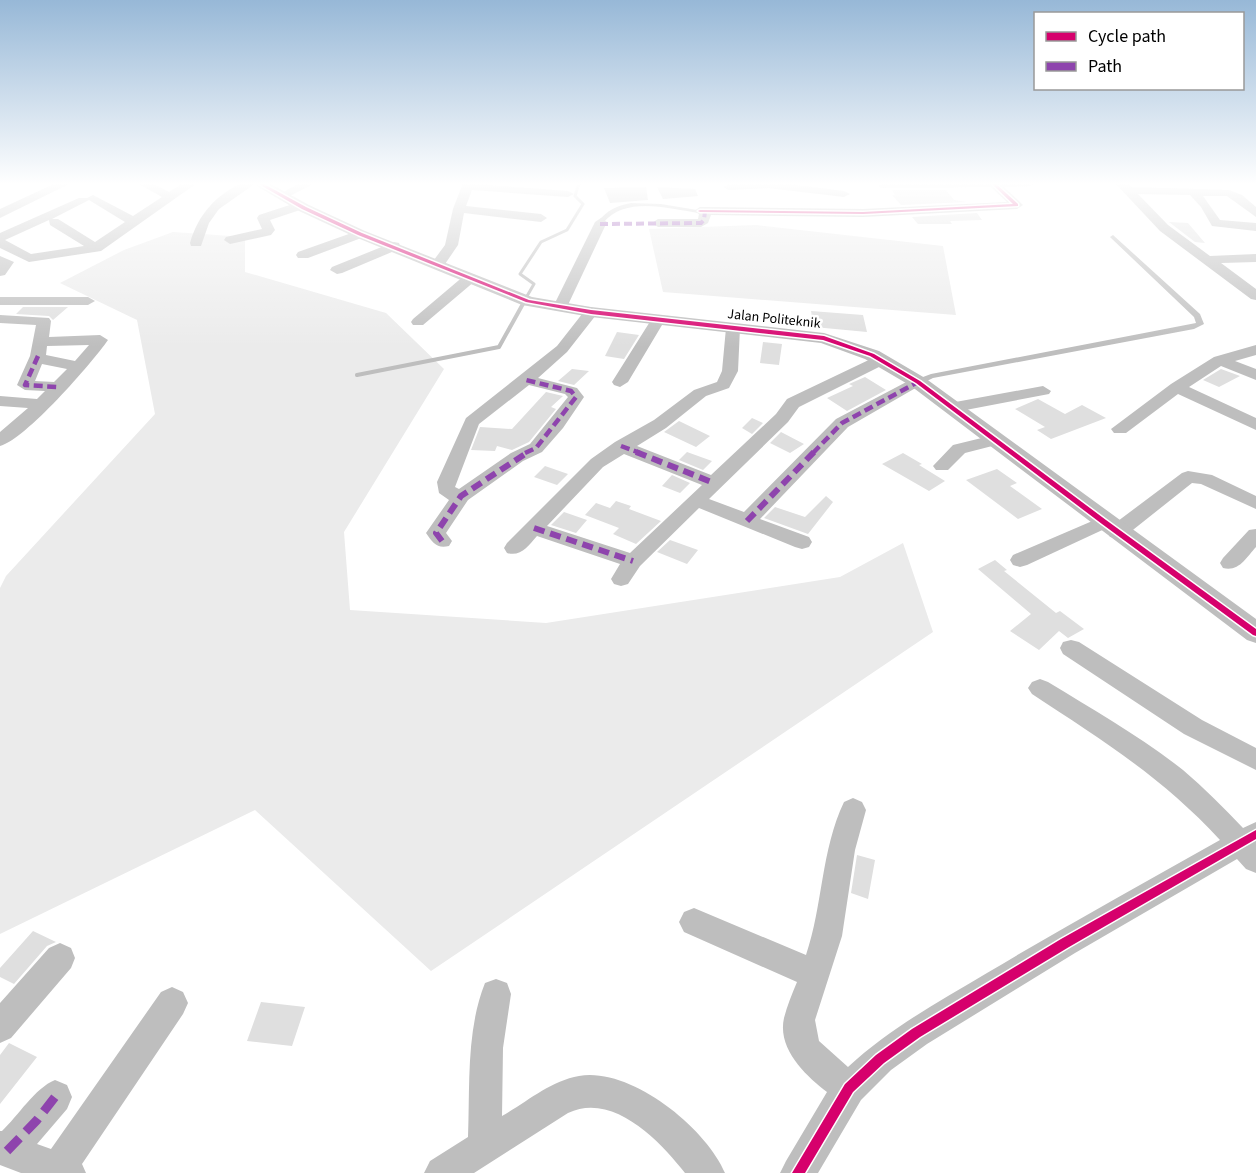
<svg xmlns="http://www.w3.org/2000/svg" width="1256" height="1173" font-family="'Source Sans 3',sans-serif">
<rect width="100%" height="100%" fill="#fff"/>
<path fill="#ebebeb" d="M756,225L943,246L956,315L663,292L649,229Z
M173,232L245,237V272L386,313L444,369L344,532L350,610L546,623L840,577L903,543L933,632L431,971L255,810L0,934V588L6,576L155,414L137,320L60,283L124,250Z"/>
<path fill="#bebebe" d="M646,187L648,200L610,203L604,188Z
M657,187L695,189L698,196L663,199Z"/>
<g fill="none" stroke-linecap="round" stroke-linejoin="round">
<path stroke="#bebebe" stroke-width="3" d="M523,303L534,284L520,274L541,242L567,230L583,204L575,196L579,183"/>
<path stroke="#bebebe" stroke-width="4" d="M357,375L499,347L524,302"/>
</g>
<path fill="#dfdfdf" d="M892,190H946L954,200L967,202L901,205L892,195H895Z
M977,213L982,220L950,221L952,224H918L912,217Z
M1169,222L1188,223L1205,243L1195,242Z
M23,307H68L53,320L49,316L16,314Z
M811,311L863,315L867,332L814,327Z
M617,332L639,335L624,359L605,356Z
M763,342L782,344L779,365L760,363Z
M572,369L589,371L574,385L558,381Z
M1221,369L1240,376L1219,387L1203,380Z
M865,377L886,390L847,411L827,398L853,386L849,384Z
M546,392L563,396L551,407L556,409L529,442L512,450L497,446L495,451L471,450L480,427L512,429Z
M1038,399L1065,414L1082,405L1106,418L1051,439L1037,430L1045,427L1015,409Z
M752,418L763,423L752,434L742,428Z
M679,421L710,436L696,447L664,432Z
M781,432L804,444L790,453L770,443Z
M687,452L712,461L703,470L679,460Z
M903,453L922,464L919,465L945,481L929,491L882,464Z
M545,466L568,474L557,485L534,477Z
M997,469L1017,483L1010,486L1042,509L1018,519L966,480Z
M672,475L690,483L680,493L662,486Z
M826,496L833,502L808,534L764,518L775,507L805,517Z
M616,501L631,506L629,509L661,521L636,544L613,534L619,528L585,515L596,503L610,508Z
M564,512L587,520L576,533L551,525Z
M670,540L698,550L687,564L657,552Z
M995,560L1007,570L1004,571L1056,613L1060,611L1084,629L1068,638L1059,631L1039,650L1010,631L1031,614L978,569Z
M857,855L875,860L868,899L851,893Z
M33,931L56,942L47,946L14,984L0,977V968Z
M261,1002L305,1007L292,1046L247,1041Z
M9,1043L37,1057L0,1104V1055Z"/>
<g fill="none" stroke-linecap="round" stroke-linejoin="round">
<path fill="#bebebe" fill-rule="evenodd" d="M631,203L661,204L703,211L700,213C669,209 626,195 603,223L598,222C607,210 616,206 631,203Z
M1113,235L1200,314L1204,324L1194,329L933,378L921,384H915V380L931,374L1196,323L1194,317L1111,238L1110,237Z"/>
<path fill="#bebebe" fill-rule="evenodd" d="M56,183H71L0,218V209Z
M137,183H152L169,192L183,183H197L101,251L29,262L0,248V233L79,198H87L93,195L133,216L162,197ZM89,200L125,222L95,242L58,219H52ZM49,220L50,225L84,246L31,254L5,240Z
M241,183H256L219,209L209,223L201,246H191L190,243C198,215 215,196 241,183Z
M300,183H315L286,198H278L276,196Z
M463,183L568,191L574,194L568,197L472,190L466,206L541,214L547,218L541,222L464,213L458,245L443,267H433L431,264L445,245L453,209Z
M780,183L844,191L850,194L844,197L768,188L729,190L723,187L729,184Z
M879,183H1037L1031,186L1004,187L1023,205L1017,209L863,217L711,215L708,223L701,227H658L652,223L658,219H698L699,214L694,211L700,207L863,209L1007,202L991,187L883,188L879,187Z
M1115,183H1127L1131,187L1229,190L1242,195L1256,207V217L1227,196H1203L1220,220L1256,223V231L1212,226L1201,207L1190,195L1138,194L1168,225L1210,256L1256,254V262L1221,263L1256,289V300L1251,299L1160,231Z
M299,202L303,203V209L270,220L275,230L271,235L230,244L224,240L226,237L262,229L257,218L259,215Z
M601,218L607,222L567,307L565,310H555L553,307L595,222Z
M360,230L366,234L364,237L308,258H298L296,255L298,252Z
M394,242L399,243L400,246L399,249L342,273L337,274L330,270L332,267Z
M0,256L14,262L5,275L0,276Z
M470,274L475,275L477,278L475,281L423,325H413L411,322L413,319L465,275Z
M0,297H88L95,301L88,305H0Z
M591,308L598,312L596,315L567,352L538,378L577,388L584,397L563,428L542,452L523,461L468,500L446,533L452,541L449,546C437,549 433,543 426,533L449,500L439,493L437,482L466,418L557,346L586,309ZM529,385L565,394L568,397L530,444L511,453L459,489L455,487L479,424Z
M0,315L49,318L51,321L49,337L100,335L108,340C92,363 25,440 0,446V432L28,408L0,406V396L37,399L45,391L25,390L17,385L30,356L36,325L0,323ZM89,345L75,361L46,355L47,346ZM42,364L67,369L54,382L35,381Z
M658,316L665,320L628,382L620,387L614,385L612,382L651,320Z
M733,324L740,328L738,371L729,388L706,396L666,428L637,446L711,475L776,414L787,399L875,357H887L889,360L887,363L799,407L788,422L709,499L744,512L836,419L912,379L918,377L926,382L848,427L760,519L809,537L812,542L809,547L802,549L795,547L699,508L640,566L628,584L621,586L614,584L611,579L620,564L537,536C528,546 521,557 507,553L504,548L507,543L591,459L615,442L654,420L694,390L717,382L722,371L726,328ZM624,454L702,485L630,553L547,526L603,467Z
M1256,345V355L1235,361L1256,369V380L1221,366L1189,387L1256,418V430L1178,394L1126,433H1114L1111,429L1171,384L1214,357Z
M1043,386L1051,391L1049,394L950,413L942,408L950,403Z
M994,435L1000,436L1003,440L1000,444L965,453L948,470H936L933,466L953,445Z
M1188,471L1212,475L1256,496V509L1201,484L1192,483L1124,537L1117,538L1110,537L1107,532L1110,527L1182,473Z
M1104,516L1111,518L1114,522L1111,526L1027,565L1020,567L1013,565L1010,560L1013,555Z
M1256,529V547C1246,558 1239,572 1223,568L1220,563L1223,558L1249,530Z
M1071,640L1079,642L1202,720L1256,748V770L1184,734L1063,654L1060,648L1063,642Z
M1040,679L1048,682C1094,710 1141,737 1183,770C1204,788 1224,808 1243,828L1256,822V873L1246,869L1237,859L1075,953L927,1044L891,1070L861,1100L818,1173H780L786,1161L827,1092C806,1076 777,1049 784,1018C787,1006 792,994 797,982L684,932L679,922L684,912L694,908L806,955C823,905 821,850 844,802L853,798L862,802L866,810L855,850L842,936L815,1020L819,1041L848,1067C889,1029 938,1002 987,973C1064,927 1142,884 1220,840C1163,778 1102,740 1032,694L1028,688L1032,682Z
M60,943L71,948L75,958L71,968L11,1038L0,1043V1003L49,948Z
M496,979L507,983L511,994L503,1048L502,1116C527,1102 550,1081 579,1076C631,1067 706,1128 725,1173H685C661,1142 613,1091 568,1113L474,1173H424L430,1161L468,1137C470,1087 466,1030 485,983Z
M172,987L183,992L188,1003L183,1014L82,1164L86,1173H21L0,1165V1131H2C18,1116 35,1088 55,1080L67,1085L72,1097L67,1109L37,1144L51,1149L161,992Z"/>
<path fill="#bebebe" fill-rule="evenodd" d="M252,183H269L309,205L365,231L532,297L591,307L824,333L879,351L925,378L1256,619V643L1247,640L911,386L865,359L821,343L591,317L522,305L355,237L299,211Z"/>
<path stroke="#8e44ad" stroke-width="4" stroke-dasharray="8 4" stroke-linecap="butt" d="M600,224L701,223L704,220L705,211"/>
<path stroke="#8e44ad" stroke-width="4.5" stroke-dasharray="9 4.5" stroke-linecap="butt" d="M38,356L25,385L57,387
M621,446L640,453
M525,453L536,448L576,397L571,391L526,380
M813,453L842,423L918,382"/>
<path stroke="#8e44ad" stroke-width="6" stroke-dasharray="11 6" stroke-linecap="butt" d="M636,452L714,483
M747,521L814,452
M534,528L633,561
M442,541L436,533L461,496L528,452"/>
<path stroke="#8e44ad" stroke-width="9" stroke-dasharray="18 9" stroke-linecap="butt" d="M7,1151L37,1120L55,1097"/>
<defs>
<path id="cycleway" d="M257,183H262L306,207L362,233L529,300L591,310L824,336L874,354L920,381L1106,520L1256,629V636L1253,635L1102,524L916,383L870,356L823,340L591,314L526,302L358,235L302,209Z
M991,183H995L1018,204V206L863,214L700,212L698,211L700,210L863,212L1013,204Z
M1256,830V839L1069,947L920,1037L884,1063L853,1092L805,1173H792L845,1084L876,1055L912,1029L1061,939Z"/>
</defs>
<use href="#cycleway" stroke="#fff" stroke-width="3"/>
<use href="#cycleway" fill="#d6006c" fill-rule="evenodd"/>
</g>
<linearGradient id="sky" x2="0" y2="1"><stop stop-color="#97b8d7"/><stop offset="0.53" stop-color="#fff"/><stop offset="1" stop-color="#fff" stop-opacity="0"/></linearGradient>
<rect width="1256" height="347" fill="url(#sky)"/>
<g text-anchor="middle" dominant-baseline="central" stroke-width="5" stroke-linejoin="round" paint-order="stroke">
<g font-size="14" fill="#000" stroke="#fff">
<text transform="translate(774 319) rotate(6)">Jalan Politeknik</text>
</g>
</g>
<rect x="1034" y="12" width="210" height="78" fill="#ffffff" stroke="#999999" stroke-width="1.5"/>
<rect x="1046" y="32" width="30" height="9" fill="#d6006c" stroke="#999999" stroke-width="1.5"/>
<text x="1088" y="42" font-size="18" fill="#000000">Cycle path</text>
<rect x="1046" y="62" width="30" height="9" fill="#8e44ad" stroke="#999999" stroke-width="1.5"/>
<text x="1088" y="72" font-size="18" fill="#000000">Path</text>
</svg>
